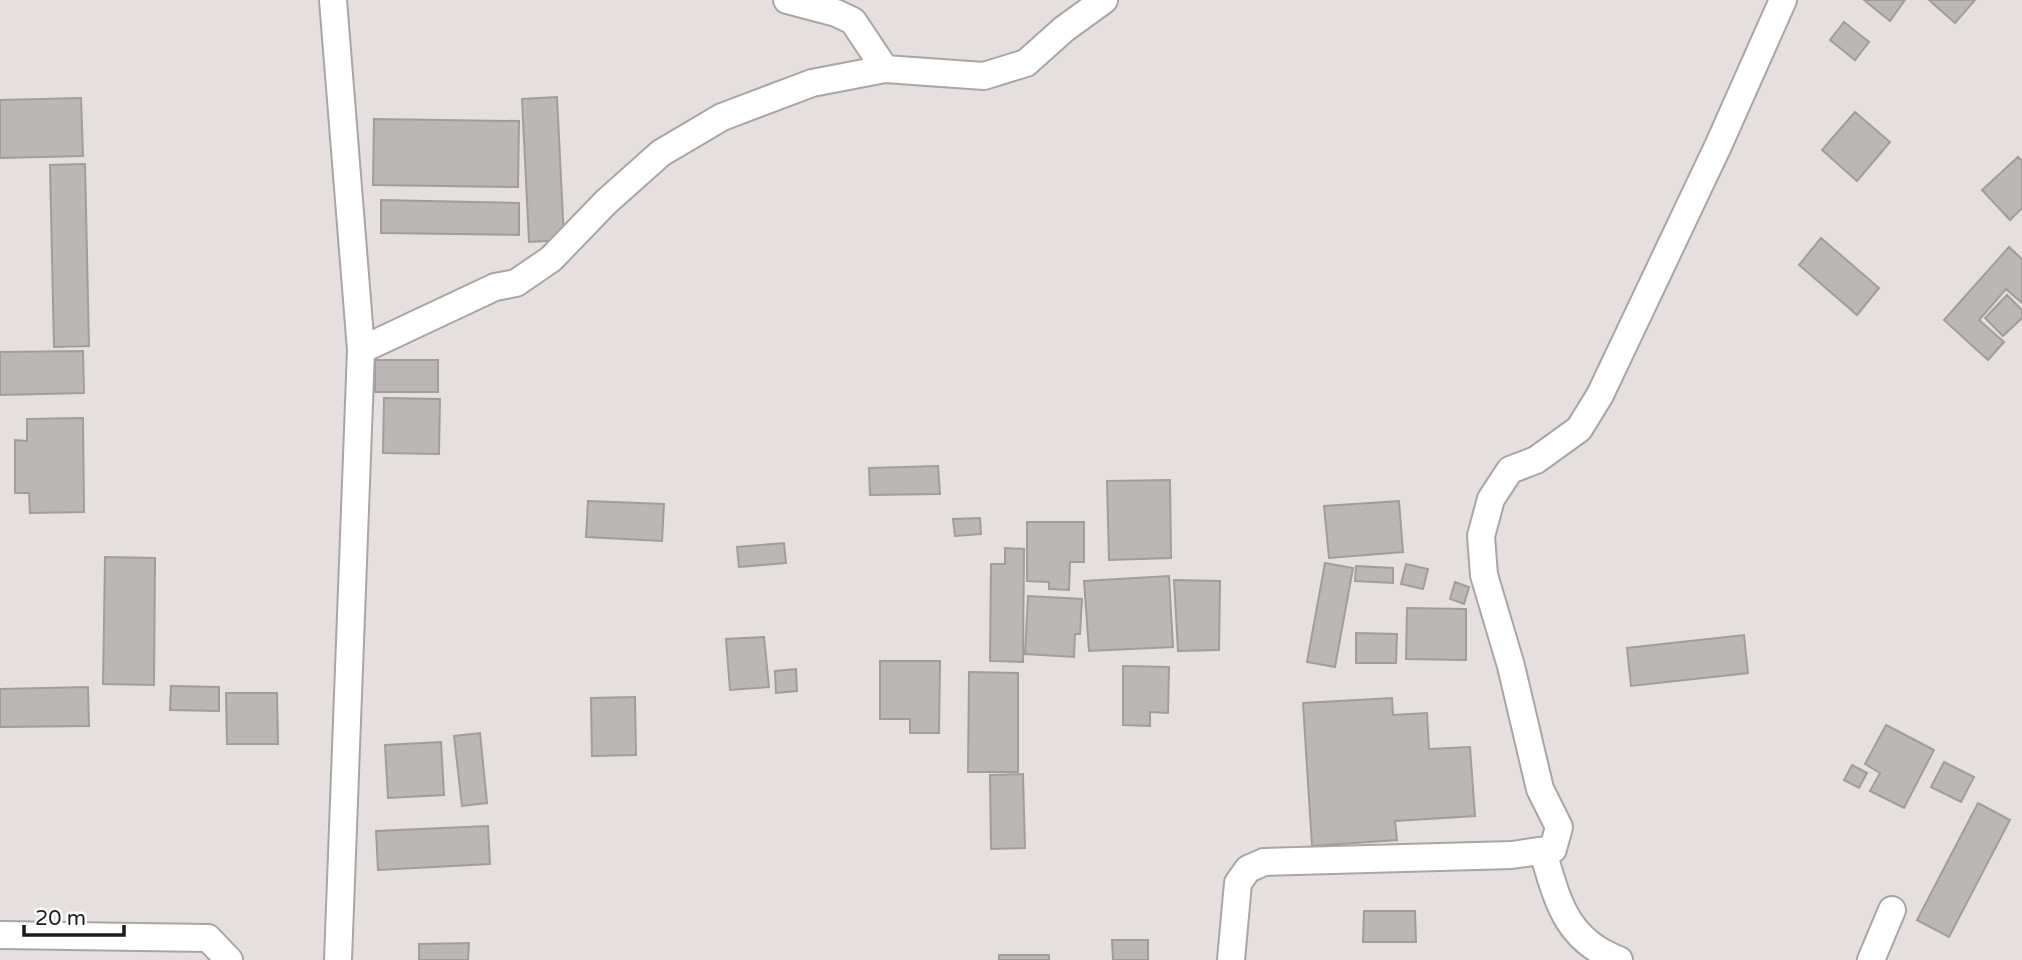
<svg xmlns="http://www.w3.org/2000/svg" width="2022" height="960" font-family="'Varela Round',sans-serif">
<rect width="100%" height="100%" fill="#e5e0df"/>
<path fill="#bbb7b6" stroke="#a19d9c" stroke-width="2" d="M1864,0H1905L1890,21Z
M1929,0H1975L1955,23Z
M1844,22L1869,42L1855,60L1830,40Z
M557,97L564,240L529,242L522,99Z
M81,98L83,156L0,158V100Z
M1855,112L1890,142L1857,181L1822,150Z
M374,119L519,121L518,187L373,185Z
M2018,157L2022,161V208L2010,220L1982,190Z
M85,164L89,346L54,347L50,165Z
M381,200L519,203V235L381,233Z
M1821,238L1879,288L1857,315L1799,265Z
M2009,247L2022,259V303L2006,289L1979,320L2004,342L1988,360L1944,320Z
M2007,295L2022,310V318L2003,336L1985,318Z
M83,351L84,393L0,395V352Z
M375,360H438V392H375Z
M384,398L440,399L439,454L383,453Z
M83,418L84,512L30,513L29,493H15V440L27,441V419Z
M938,466L940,494L870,495L869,468Z
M1170,480L1171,558L1109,560L1107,481Z
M588,501L664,504L662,541L586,537Z
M1399,501L1403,552L1329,558L1324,506Z
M980,518L981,534L955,536L953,519Z
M1027,522H1084V562H1070L1069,590L1049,589V582L1027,581Z
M784,543L786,563L739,567L737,547Z
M1005,548L1024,549L1023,662L990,661L991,564H1005Z
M105,557L155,558L154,685L103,684Z
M1325,563L1353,568L1335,667L1307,662Z
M1406,564L1428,569L1423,589L1401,584Z
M1356,566L1393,568V583L1355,581Z
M1169,576L1173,647L1089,651L1084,581Z
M1174,580L1220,581L1219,650L1178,651Z
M1455,582L1469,587L1464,604L1450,599Z
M1028,596L1082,599L1080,634H1075L1074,657L1025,654Z
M1407,608L1466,609V660L1406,659Z
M1356,633L1397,634L1396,663H1356Z
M1744,635L1748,673L1631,686L1627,648Z
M764,637L769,687L730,690L726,639Z
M880,661H940L939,733H910V719H880Z
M1123,666L1169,667L1168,713L1150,712V726L1123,725Z
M796,669L797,691L776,693L775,671Z
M969,672L1018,673V772H968Z
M171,686L219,687V711L170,710Z
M88,687L89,726L0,727V689Z
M226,693H277L278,744H227Z
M635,697L636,755L592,756L591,698Z
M1392,698L1393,715L1427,713L1429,749L1470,747L1475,816L1395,821L1397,840L1312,846L1303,703Z
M1886,725L1934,750L1904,808L1870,791L1880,773L1865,764Z
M480,733L487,803L462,806L454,736Z
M441,742L444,795L388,798L385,745Z
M1944,762L1974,777L1961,802L1931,787Z
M1852,765L1867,773L1859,788L1844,780Z
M1023,774L1025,848L991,849L990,775Z
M1978,803L2010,820L1949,937L1917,920Z
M488,826L490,864L378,870L376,831Z
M1364,911H1415L1416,942H1363Z
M1112,940H1148V960H1113Z
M469,943L468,960H419V944Z
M999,955H1049V960H999Z"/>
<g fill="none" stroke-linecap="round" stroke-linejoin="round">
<defs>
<path id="minor" d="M333,0L361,350L338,960
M787,0L836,13L853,21L885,69
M361,350L495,287L516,283L551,259L606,202L661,153L722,117L812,83L885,69L984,76L1026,63L1064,29L1104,0
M1543,852C1558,902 1566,940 1619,960
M0,935L208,938L229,960
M1231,960L1238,883L1248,869L1264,862L1512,855L1553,849L1559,827L1540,789L1511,666L1484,575L1481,536L1491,499L1510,470L1536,460L1579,429L1600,395L1719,144L1783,0
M1871,960L1892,910"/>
</defs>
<use href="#minor" stroke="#a9a5a3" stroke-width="30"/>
<use href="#minor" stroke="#fff" stroke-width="26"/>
</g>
<path d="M24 925v10h100v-10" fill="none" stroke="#1c1a1a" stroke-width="3.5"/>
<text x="35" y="925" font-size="21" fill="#1c1a1a" stroke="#ffffff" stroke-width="5" paint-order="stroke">20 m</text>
</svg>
